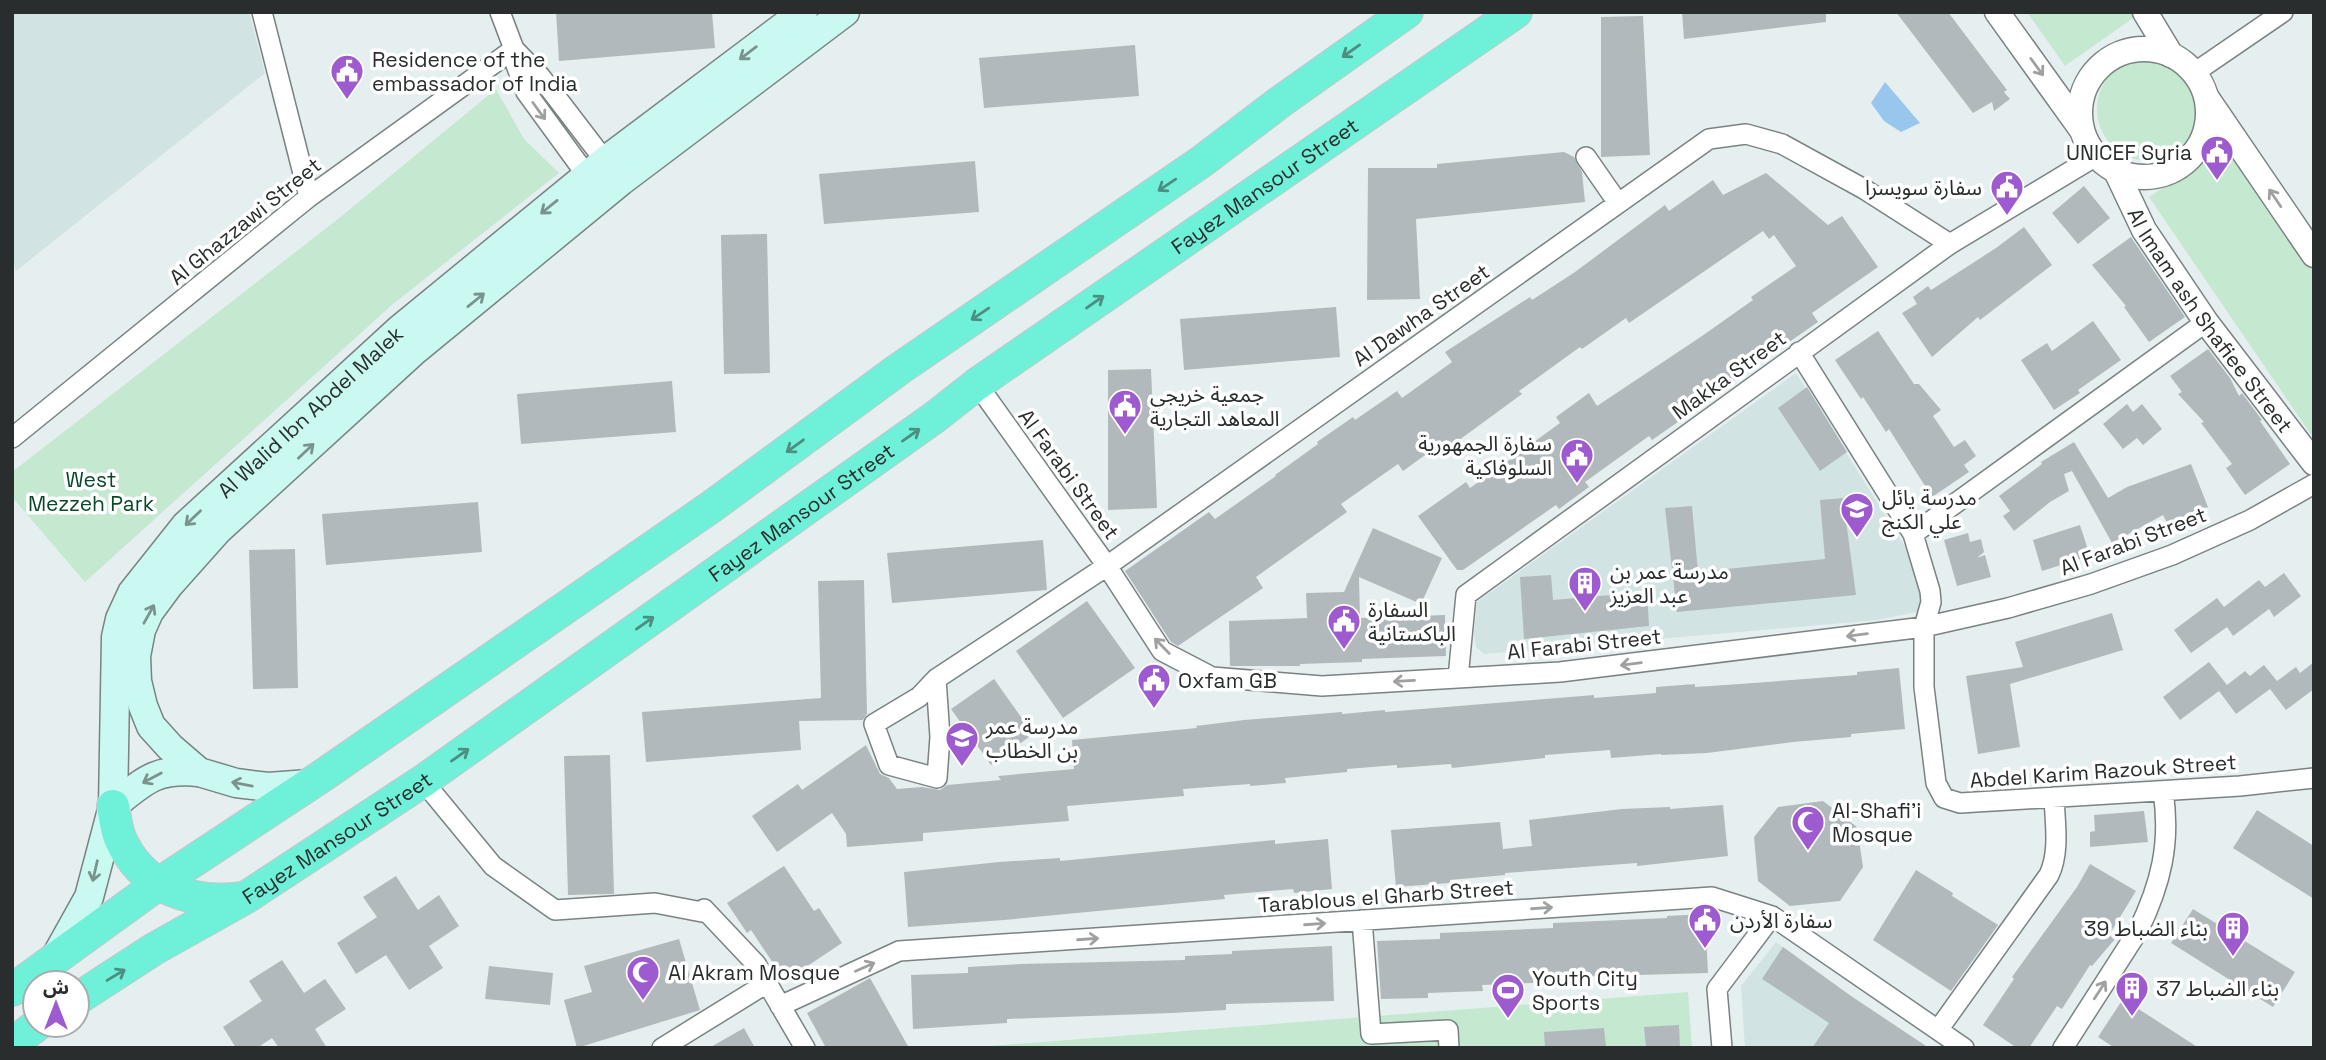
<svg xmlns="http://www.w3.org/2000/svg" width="2326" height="1060" font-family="'Space Grotesk','Noto Sans Arabic',sans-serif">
<rect width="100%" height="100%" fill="#e6efef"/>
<path fill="#d2e3e4" d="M12,12H249L265,73L16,271L12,257Z
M1796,373L1926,580L1921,611L1878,620L1484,654L1476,647L1474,635L1477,602Z
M1776,942L1848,994L1929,1048H1745L1741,986Z"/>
<path fill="#c5e8d1" d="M2027,12H2134L2136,16L2065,66Z
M2097 109a52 52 0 1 1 104 0a52 52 0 1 1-104 0Z
M496,89L524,139L559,173L393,304L85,582L12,497V472L338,219Z
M2234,141L2314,258V439L2149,197Z
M1688,992L1692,1048H964Z"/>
<path fill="#98c6ec" d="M1885,82L1920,123L1901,132L1884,121L1871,103Z"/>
<path fill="#b2b9bc" d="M556,12H712L715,48L559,61Z
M1682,12H1826V22L1684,39Z
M1896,12H1948L2007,90L2004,92L2010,99L1994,111L1992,102L1973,113Z
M1643,16L1650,155L1601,157V17Z
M1135,45L1139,96L984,108L979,58Z
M1564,152L1574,157L1582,172L1585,202L1416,219L1420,299L1367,300L1368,168H1437V164Z
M975,161L979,212L824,224L819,174Z
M1766,173L1828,225L1842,216L1878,267L1812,313L1818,322L1687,413L1688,415L1652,440L1649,436L1585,482L1589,487L1559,509L1556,505L1463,570H1457L1418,516L1466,482L1470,488L1519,453L1560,423L1556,417L1589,393L1597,406L1702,336L1753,300L1751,297L1796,266L1774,235L1769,239L1763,231L1629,323L1626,318L1582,349L1580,347L1519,391L1522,394L1451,446L1446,440L1403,471L1398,464L1341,504L1347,512L1256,577L1263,588L1178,646L1171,642L1125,571L1209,512L1215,519L1276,476L1275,475L1318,444L1317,442L1353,417L1355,420L1397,391L1402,398L1452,362L1445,352L1530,297L1532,300L1575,272L1665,205L1669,211L1713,180L1723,195Z
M2084,186L2110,218L2078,244L2052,213Z
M2024,227L2052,265L1980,320L1978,317L1932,357L1902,313L1917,304L1913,297L1928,286L1931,290L1996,248Z
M767,234L770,373L724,374L721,235Z
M2131,237L2185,317L2149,342L2124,307L2126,306L2092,265Z
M1336,307L1340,357L1184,370L1180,319Z
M2093,321L2121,360L2078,390L2080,393L2054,410L2021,360L2047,343L2052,351Z
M1878,331L1914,384H1919L1941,410L1933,416L1954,447L1965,440L1976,456L1964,465L1969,472L1932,497L1889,429L1886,432L1863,397L1861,399L1835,360Z
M2208,349L2230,378L2239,396L2242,393L2262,420L2260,421L2290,464L2245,495L2226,468L2232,464L2201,423L2204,422L2178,394L2182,392L2170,376Z
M1151,369L1157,508L1108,510V370Z
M672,381L676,432L521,444L517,394Z
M1807,387L1847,452L1820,471L1778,408Z
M2127,404L2133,412L2142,404L2162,429L2143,445L2137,438L2123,449L2103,424Z
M2074,442L2108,498L2127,487L2191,464L2208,507L2167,523L2163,515L2112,543L2072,471L2064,474L2069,491L2050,502L2014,531L2003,516L2010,511L1999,496L2042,464L2041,462Z
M1843,498L1856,595L1677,612L1665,508L1692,506L1698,572L1825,559L1820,500Z
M478,502L482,552L326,565L322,514Z
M2080,525L2090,556L2042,571L2033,540Z
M1373,528L1442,558L1421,604L1359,577L1360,618L1445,615L1446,656L1362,659V662L1300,664V666H1230L1229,621L1307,618L1306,593L1344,592Z
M1968,533L1970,542L1981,539L1984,552L1977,558L1985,555L1991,577L1957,586L1944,540Z
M1043,540L1047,590L892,603L887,553Z
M295,549L298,688L253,689L249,550Z
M2284,573L2301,596L2274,617L2269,609L2233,636L2227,627L2191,653L2174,630L2217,598L2224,607L2259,580L2265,587Z
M1551,575L1553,600L1647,592L1649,626L1524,639L1520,577Z
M864,580L867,714L863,720L799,721L801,750L646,762L642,712L821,698L818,581Z
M1087,601L1135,668L1063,718L1016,651Z
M2112,613L2123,650L2010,684L2020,747L1978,754L1966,676L2023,667L2015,642Z
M2209,662L2227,685L2245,671L2250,676L2264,665L2277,681L2296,667L2300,673L2314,662V689L2286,710L2270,689L2236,714L2219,691L2180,720L2163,697Z
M1899,668L1905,729L1851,734V737L1793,742L1707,753L1661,755V754L1611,758L1610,750L1545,755V758L1452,768L1451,764L1397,768V765L1347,769V772L1285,778L1286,783L1250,786V784L1183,789L1184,796L1067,806L1069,821L923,833V841L847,847L846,834L832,813L777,852L752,816L798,784L802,790L866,745L880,774L889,778L897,789L922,787L940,790L947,785L1001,780L998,776L1074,769L1072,740L1197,728L1196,726L1244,720L1342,712V714L1385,710V712L1594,695V698L1656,693V687L1695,684V687L1740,684L1857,675V672Z
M994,679L1033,734L991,765L951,709Z
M610,755L614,894L568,895L564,756Z
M1823,801L1857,827L1863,867L1840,901L1790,906L1758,881L1754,837L1778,807Z
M1723,805L1728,856L1637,866V863L1505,873V875L1450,880V883L1396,887L1391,830L1500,822L1503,849L1532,846L1529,820L1622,809L1670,807V809Z
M2257,810L2314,846V899L2233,848Z
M2144,811L2148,842L2090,847V832L2095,831L2094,815Z
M1328,839L1332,889L1294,893L1293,889L1224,895L1225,899L1004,920L908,927L904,872L999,862L1060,858V861L1275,840V844Z
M2090,864L2136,891L2109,935L2115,939L2092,966L2090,965L2062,1009L2057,1006L2029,1048H2017L1983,1025L2014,979L2012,977L2077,887Z
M784,866L814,911L819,908L842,943L785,981L751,930L747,933L727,903Z
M1916,870L1953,893L1952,896L1998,925L1951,991L1873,940Z
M396,876L418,910L439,895L459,926L429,946L443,968L409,990L386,955L356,974L337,943L377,917L363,897Z
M2193,909L2295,972L2273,1007L2171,943Z
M1705,914L1708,973L1533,978V983L1482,985L1483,991L1428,993V998L1381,999L1377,941L1440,939V933L1553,928V923L1667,918V916Z
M679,939L700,1010L577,1048L564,1000L592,992L584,966Z
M1332,946L1334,1001L1226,1004V1010L1172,1013L1007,1019V1023L913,1029L911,975L968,973V967L1021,964L1185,960V956L1232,954V951Z
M1783,947L1851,996L1929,1048H1812L1829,1023L1762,979Z
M282,960L304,993L325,979L346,1009L315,1029L327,1048H279L272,1038L257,1048H236L223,1027L262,1001L249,981Z
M489,966L553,973L550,1005L485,999Z
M870,978L909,1048H826L807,1013Z
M2123,999L2199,1048H2115L2098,1037Z
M1679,1025L1680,1048H1646L1644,1027Z
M744,1028L755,1048H709Z
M1604,1028L1606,1048H1545L1544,1032Z"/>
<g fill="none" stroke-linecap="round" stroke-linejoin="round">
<defs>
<path id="minor" d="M262,12L309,197
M500,12L514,49L516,65L526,92L593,184
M514,49L540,76L612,170
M2194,73L2283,12
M1586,157L1618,203
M1799,352L1913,534L1930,591L1931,602L1924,627V687L1936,783L1944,798L1960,803L2240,786L2314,778
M977,384L1107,566L1162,651L1212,677L1322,686L1560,672L1924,627L2008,608L2091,584L2172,555L2250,520L2314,484
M12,438L309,197L514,49
M1913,534L2206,322
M1458,678L1466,595L1950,244L2096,156
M936,679L940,737L937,778L889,765L874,724L919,697L936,679L1107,566L1709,139L1746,134L1782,144L1864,189L1950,244
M423,781L493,866L555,910L655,903L702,912L704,909L756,964L805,1048
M1362,920L1371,1034L1448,1030L1449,1048
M780,1006L899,951L1712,897L1772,916L1964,1048
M1938,1030L2049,875C2060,852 2055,823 2054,797
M662,1048L767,983
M1722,1048L1717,989L1772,916
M2063,1048L2138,931C2161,884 2171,843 2163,791"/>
<g id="tertiary">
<path d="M1997,12L2081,129"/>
<path d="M2145,12L2171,55"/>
<circle cx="2144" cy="113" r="64"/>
<path d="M2207,98L2314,255"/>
<path id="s1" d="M2116,171L2144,230L2206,322L2314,463"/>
</g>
<g id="secondary">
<path d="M309,784L268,787L236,783L199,772L170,747L151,726L143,706L137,681L136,656L141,630L149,612L169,585L218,530L414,351L621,181L845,12"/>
<path d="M113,806C145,780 156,768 199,772"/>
<path id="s2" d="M55,958L89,897L113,806L116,637L120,619L132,593L186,525L400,329L605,161L803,12"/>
</g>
<g id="trunk">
<path d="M113,806C115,816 116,828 120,838C142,888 191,905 242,898"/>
<path d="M12,990L157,885L322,776L711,507L899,369L1201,162L1280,102L1407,12"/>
<path id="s3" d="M77,999L154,949L245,898L423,781L935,417L977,384L1516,12"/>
<path d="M12,1044L37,1025"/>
</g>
</defs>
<use href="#minor" stroke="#7a8282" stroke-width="22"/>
<use href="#tertiary" stroke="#7a8282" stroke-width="27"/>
<use href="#secondary" stroke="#7a8282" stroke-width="31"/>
<use href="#trunk" stroke="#c8c8c8" stroke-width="34"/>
<use href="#minor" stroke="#fff" stroke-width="19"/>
<use href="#tertiary" stroke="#fff" stroke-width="24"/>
<use href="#secondary" stroke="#c9f9f1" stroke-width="28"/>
<use href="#trunk" stroke="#6ff0d8" stroke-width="32"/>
</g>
<defs><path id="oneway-shaft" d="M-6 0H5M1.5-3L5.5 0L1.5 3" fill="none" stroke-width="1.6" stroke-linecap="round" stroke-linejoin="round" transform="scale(1.75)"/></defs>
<g stroke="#4c8e82">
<use href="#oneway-shaft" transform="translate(1351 51) rotate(145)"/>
<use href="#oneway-shaft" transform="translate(1167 185) rotate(146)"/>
<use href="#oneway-shaft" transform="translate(1095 302) rotate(-35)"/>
<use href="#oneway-shaft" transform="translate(980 314) rotate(146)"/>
<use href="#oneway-shaft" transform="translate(911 435) rotate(-35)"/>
<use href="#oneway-shaft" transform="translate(795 446) rotate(144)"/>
<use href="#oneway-shaft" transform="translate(645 623) rotate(-35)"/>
<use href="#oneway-shaft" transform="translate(460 755) rotate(-35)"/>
<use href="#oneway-shaft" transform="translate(116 975) rotate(-31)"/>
</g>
<g stroke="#7a938f">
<use href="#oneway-shaft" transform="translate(748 53) rotate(143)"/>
<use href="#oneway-shaft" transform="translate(549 207) rotate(141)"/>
<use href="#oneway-shaft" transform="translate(476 300) rotate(-39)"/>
<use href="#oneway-shaft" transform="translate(306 451) rotate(-43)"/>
<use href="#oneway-shaft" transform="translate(193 518) rotate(136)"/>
<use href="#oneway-shaft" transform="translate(149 614) rotate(-61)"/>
<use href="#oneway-shaft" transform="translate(152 778) rotate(152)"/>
<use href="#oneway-shaft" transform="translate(242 784) rotate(-169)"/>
<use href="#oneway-shaft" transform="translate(95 871) rotate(103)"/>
</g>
<g stroke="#9fa0a0">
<use href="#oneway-shaft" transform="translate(2037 67) rotate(54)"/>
<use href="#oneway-shaft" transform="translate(539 111) rotate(54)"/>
<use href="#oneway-shaft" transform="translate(2275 198) rotate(-124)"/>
<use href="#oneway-shaft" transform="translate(1857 635) rotate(173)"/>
<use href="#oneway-shaft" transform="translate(1162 646) rotate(-134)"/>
<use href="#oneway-shaft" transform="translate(1631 664) rotate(173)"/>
<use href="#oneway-shaft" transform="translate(1404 681) rotate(177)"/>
<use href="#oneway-shaft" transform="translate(1542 908) rotate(-4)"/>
<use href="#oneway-shaft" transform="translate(1315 924) rotate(-4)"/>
<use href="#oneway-shaft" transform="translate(1088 939) rotate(-4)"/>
<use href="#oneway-shaft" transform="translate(865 967) rotate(-24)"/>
<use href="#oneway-shaft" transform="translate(2100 990) rotate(-57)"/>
</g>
<defs>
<symbol id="civic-pin" viewBox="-11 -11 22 30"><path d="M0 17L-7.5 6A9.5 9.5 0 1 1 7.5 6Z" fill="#9e5acf" stroke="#fff"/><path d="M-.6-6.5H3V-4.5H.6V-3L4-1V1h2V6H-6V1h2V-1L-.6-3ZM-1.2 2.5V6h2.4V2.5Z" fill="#fff"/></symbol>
<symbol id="school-pin" viewBox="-11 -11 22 30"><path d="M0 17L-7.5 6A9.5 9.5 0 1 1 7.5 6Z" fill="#9e5acf" stroke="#fff"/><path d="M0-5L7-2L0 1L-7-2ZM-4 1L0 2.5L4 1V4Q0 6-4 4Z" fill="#fff"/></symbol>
<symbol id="building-pin" viewBox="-11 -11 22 30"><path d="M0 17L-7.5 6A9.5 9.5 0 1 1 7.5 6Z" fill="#9e5acf" stroke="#fff"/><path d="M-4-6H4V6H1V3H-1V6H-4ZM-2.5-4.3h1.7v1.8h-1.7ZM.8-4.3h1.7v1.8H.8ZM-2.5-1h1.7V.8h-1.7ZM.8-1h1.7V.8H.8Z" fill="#fff"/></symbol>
<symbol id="mosque-pin" viewBox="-11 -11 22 30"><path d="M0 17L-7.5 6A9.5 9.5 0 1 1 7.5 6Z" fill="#9e5acf" stroke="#fff"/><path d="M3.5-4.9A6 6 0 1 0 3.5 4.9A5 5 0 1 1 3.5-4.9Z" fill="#fff"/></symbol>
<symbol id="stadium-pin" viewBox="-11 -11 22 30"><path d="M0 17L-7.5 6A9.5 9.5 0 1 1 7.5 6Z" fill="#9e5acf" stroke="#fff"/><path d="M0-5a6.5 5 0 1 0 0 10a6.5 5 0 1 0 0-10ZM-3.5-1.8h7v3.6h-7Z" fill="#fff"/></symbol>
</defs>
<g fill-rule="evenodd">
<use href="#civic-pin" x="328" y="52" width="38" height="52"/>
<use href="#civic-pin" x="2198" y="133" width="38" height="52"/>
<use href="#civic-pin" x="1988" y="168" width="38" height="52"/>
<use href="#civic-pin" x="1106" y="387" width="38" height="52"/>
<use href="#civic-pin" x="1558" y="436" width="38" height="52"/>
<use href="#school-pin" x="1838" y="490" width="38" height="52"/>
<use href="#building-pin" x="1566" y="564" width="38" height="52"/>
<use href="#civic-pin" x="1325" y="602" width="38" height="52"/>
<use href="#civic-pin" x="1135" y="661" width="38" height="52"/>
<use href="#school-pin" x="943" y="719" width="38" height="52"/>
<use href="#mosque-pin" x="1789" y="803" width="38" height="52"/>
<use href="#civic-pin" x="1686" y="901" width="38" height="52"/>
<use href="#building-pin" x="2214" y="909" width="38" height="52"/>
<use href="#mosque-pin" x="624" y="953" width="38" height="52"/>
<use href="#building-pin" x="2113" y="969" width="38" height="52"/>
<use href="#stadium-pin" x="1489" y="971" width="38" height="52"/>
</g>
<g text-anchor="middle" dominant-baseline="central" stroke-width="7" stroke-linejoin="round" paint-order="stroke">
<g font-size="21" fill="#2a2d2d" stroke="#fff" text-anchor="start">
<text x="372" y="59">Residence of the<tspan x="372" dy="24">embassador of India</tspan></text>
<text x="2192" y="152" text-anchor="end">UNICEF Syria</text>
<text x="1982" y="187" text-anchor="end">سفارة سويسرا</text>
<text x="1150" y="394">جمعية خريجي<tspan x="1150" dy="24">المعاهد التجارية</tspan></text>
<text x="1552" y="443" text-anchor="end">سفارة الجمهورية<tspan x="1552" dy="24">السلوفاكية</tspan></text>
<text x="1882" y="497">مدرسة يائل<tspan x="1882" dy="24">علي الكنج</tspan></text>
<text x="1610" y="571">مدرسة عمر بن<tspan x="1610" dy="24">عبد العزيز</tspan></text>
<text x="1368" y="609">السفارة<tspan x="1368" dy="24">الباكستانية</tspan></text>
<text x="1178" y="680">Oxfam GB</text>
<text x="986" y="726">مدرسة عمر<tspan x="986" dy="24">بن الخطاب</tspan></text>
<text x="1832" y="810">Al-Shafi'i<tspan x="1832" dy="24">Mosque</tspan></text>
<text x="1730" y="920">سفارة الأردن</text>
<text x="2208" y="928" text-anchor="end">بناء الضباط 39</text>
<text x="668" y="972">Al Akram Mosque</text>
<text x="1532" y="978">Youth City<tspan x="1532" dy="24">Sports</tspan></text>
<text x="2156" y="988">بناء الضباط 37</text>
</g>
<g font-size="21" fill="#2a2d2d" stroke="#fff">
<text stroke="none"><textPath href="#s3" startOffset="1440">Fayez Mansour Street</textPath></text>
<text transform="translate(245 221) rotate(-39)">Al Ghazzawi Street</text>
<text transform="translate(1421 315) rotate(-35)">Al Dawha Street</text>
<text stroke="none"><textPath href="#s1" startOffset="177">Al Imam ash Shafiee Street</textPath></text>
<text transform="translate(1729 375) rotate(-36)">Makka Street</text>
<text stroke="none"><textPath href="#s2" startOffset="635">Al Walid Ibn Abdel Malek</textPath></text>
<text transform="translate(1069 474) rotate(54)">Al Farabi Street</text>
<text stroke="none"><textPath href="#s3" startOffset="873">Fayez Mansour Street</textPath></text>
<text transform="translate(2133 541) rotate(-21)">Al Farabi Street</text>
<text transform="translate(1584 644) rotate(-6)">Al Farabi Street</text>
<text transform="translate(2103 771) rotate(-4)">Abdel Karim Razouk Street</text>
<text stroke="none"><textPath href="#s3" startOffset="306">Fayez Mansour Street</textPath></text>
<text transform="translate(1386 896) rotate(-4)">Tarablous el Gharb Street</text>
</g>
<g font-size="21" fill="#07492a" stroke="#fff">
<text x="91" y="479">West<tspan x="91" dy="24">Mezzeh Park</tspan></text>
</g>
</g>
<rect width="2326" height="1060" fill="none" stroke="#2a2d2d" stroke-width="28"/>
<g transform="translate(56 1004)"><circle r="33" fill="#ffffff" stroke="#aaabab" stroke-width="2"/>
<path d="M0-5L12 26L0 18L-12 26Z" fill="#9e5acf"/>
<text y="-10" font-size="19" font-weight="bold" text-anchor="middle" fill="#2a2d2d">ش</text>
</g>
</svg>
